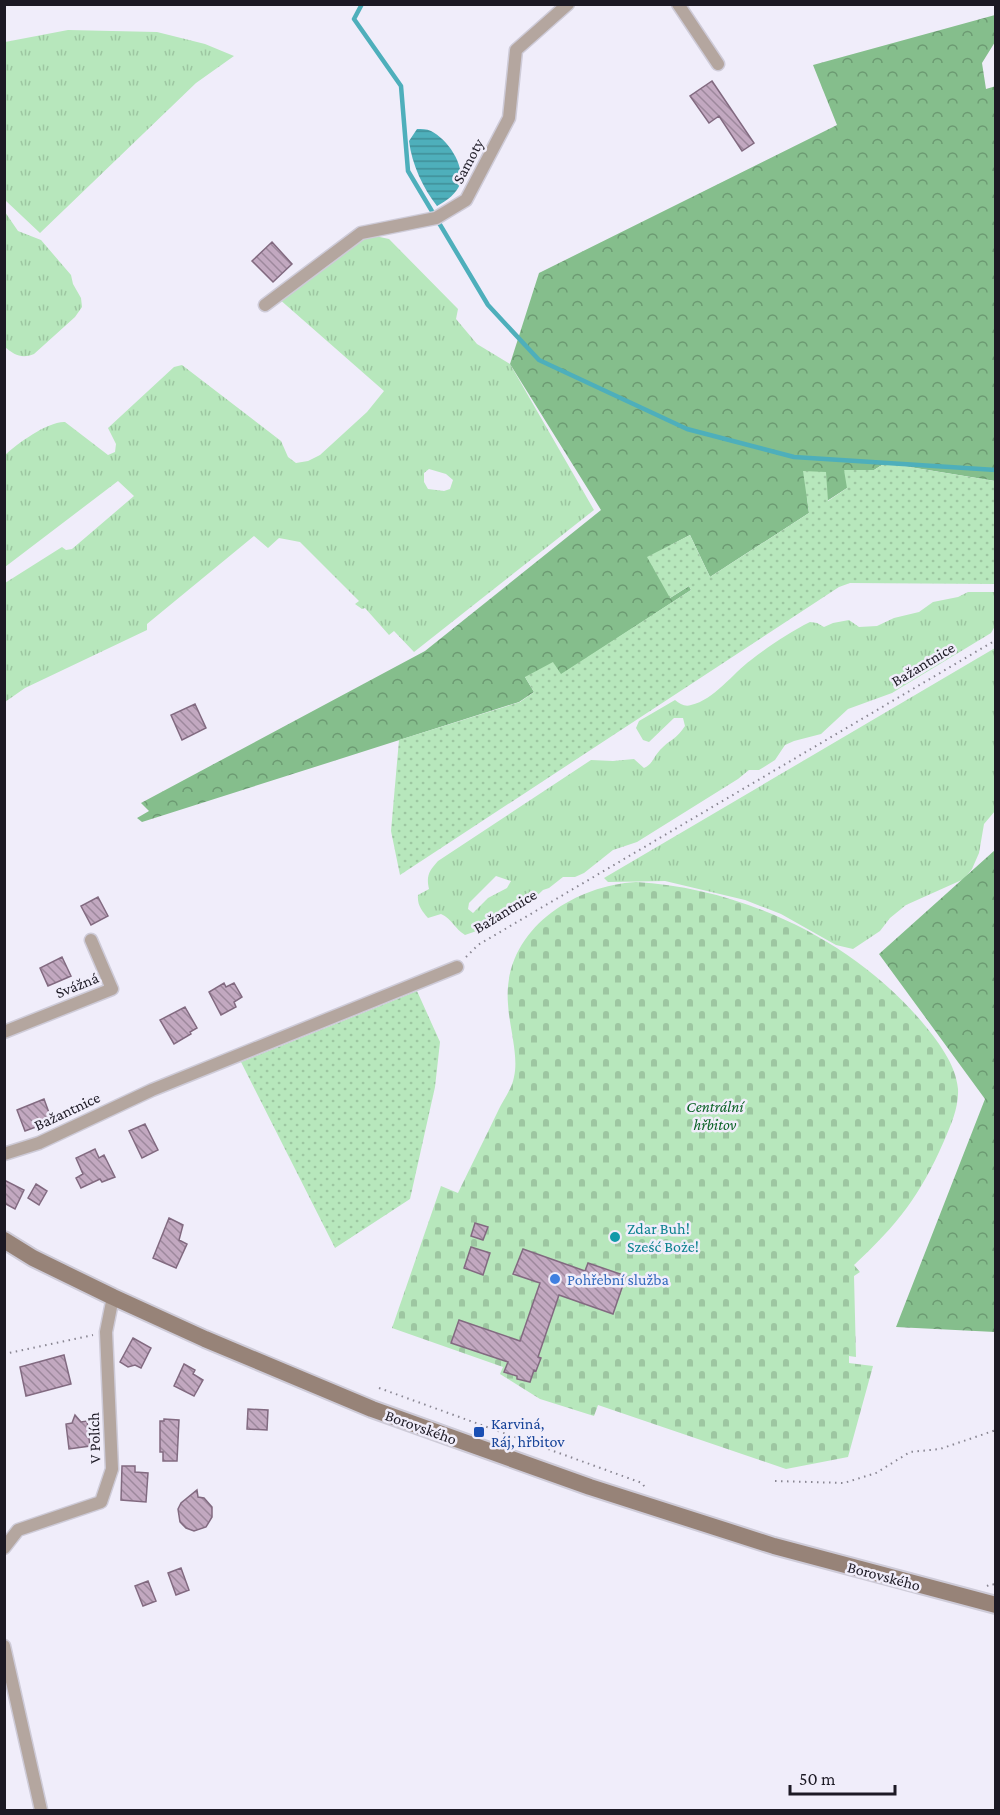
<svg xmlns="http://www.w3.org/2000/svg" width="1000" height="1815" font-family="'Crimson Pro',serif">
<defs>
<pattern id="grass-tufts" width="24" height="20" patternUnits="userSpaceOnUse" patternTransform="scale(1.5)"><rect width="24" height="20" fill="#b7e7bc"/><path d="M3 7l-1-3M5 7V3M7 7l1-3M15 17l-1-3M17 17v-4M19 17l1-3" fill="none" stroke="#9dc6a1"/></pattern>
<pattern id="forest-crowns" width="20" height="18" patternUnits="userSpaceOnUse" patternTransform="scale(1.5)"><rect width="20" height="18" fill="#85be8c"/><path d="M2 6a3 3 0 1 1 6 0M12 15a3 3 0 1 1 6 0" fill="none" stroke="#6c9a72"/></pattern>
<pattern id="cemetery-stones" width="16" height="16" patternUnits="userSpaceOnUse" patternTransform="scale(1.5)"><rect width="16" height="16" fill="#b7e7bc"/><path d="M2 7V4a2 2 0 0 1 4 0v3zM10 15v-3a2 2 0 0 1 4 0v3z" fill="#9dc6a1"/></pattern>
<pattern id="garden-dots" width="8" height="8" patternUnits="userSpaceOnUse" patternTransform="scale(1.5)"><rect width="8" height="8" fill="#b7e7bc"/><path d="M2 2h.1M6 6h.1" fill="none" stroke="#9dc6a1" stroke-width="1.8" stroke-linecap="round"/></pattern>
<pattern id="water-rules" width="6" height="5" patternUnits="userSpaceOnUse" patternTransform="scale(1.5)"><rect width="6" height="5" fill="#4eafbb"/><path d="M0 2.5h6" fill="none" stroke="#408e98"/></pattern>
<pattern id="building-back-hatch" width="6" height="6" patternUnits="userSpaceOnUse" patternTransform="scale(1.5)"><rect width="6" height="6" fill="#c2a8c0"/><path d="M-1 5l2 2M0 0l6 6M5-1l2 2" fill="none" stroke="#9d889c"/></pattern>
</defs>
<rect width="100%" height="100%" fill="#f0edfa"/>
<path fill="url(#grass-tufts)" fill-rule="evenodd" d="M68,30L157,32L205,44L234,56L196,83L40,233L5,200V42Z
M5,212L18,231L41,240L71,275L73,284L81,298L82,307L75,317L34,354C22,359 14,355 5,347Z
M366,234L389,239L458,309L456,319L477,344L510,364L594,510L414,652L394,631L389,635L365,608L362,609L355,604L359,601L300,542L279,538L268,548L254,536L147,624V630L25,688L5,702V583L62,547L66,550L72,549L134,496L118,481L5,567V455C17,444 48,421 65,422L108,455L115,452L116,444L108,428L174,367L182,365L281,441L288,457L296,463L308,461L320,455L367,412L384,391L278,298ZM429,469L446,474L453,480L450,489L444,491L428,489L424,482V473Z
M968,592H995V626L991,633L892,693L848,709L821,734L794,741L785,745L775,760L764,767L759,770H749L738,779L637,842L613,850L584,873L575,877H563L549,888L543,890L525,907L504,912L491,926L465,935C455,929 452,919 441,914L428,918C422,911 417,905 418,895L429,889C426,876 429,871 438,861L591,760L613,761L634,759L644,768C653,764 654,756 660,750C669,740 677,739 685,726L683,718H674L649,742L643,740L636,728L639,721L675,700C680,704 685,707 691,705C714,700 733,673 751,660C769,646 790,632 810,622L817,623L824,627L833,623L849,620L859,627L877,626L894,618L919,612L933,602L958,597ZM496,876L511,881L507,888L488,898L473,913L468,909L469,903Z
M995,648V811L984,824L979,853L972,869L964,879L906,905L890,918L880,931L853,949L836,945L781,914L745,900L665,881L608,882L604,878Z"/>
<path fill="url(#forest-crowns)" d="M995,15V42L982,63L986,89L996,86L995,481L885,463L874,470H865L847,488L827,501L826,492L807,497L809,513L710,577L690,535L671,545L670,598L689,586L691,590L561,675L525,677L534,692L519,702L142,822L137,818L149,811L141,803L425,651L601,510L510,364L539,273L837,125L813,65Z
M995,850V1332L896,1327L985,1099L879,954Z"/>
<path fill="url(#cemetery-stones)" d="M636,882C742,888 853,940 922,1022C937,1040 956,1064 958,1089C959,1107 951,1125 944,1141C920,1196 898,1224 854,1265L860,1272L854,1276L856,1357L849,1356V1363L873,1366L848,1457L786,1469L598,1405L594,1416L540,1399L500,1374L503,1367L392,1328L441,1186L458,1193C471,1166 485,1138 498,1111C503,1100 512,1089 514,1077C519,1056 509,1026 508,1004C502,932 571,886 636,882Z"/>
<path fill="url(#garden-dots)" d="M885,463L995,481V584L850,583L839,587L400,875L391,831L399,740L520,702L534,692L525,677L553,662L561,674L691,590L689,586L670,598L647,557L690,535L710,577L809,513L803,471L826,472L828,501L847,488L844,470H874Z
M417,991L440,1042L435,1087L410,1199L335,1248L241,1062Z"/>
<path fill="url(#water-rules)" d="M417,129C421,129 427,129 431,131C447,139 465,164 460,183C458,193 446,201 437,206C423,188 412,165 409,141Z"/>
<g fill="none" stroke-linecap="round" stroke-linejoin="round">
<path stroke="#4eafbb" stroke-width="4.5" d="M362,4L354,19L401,86L408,171L488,305L539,360L687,429L794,457L996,470"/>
</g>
<path fill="url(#building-back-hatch)" stroke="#826a80" stroke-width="1.5" d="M712,81L754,143L742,151L719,116L709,123L690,96Z
M272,242L292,264L273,282L252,261Z
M195,704L206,728L182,740L171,715Z
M98,897L108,916L91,925L81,906Z
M62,957L71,976L48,986L40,968Z
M224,983L226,987L234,983L242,997L234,1002L236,1007L221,1015L209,992Z
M185,1007L197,1028L190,1032L191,1034L174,1044L160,1020Z
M44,1099L52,1121L25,1131L17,1110Z
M145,1124L158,1150L142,1158L129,1131Z
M95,1149L99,1158L104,1155L115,1177L102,1182L100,1179L81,1188L76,1178L83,1174L76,1158Z
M4,1180L24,1190L15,1209L4,1203Z
M36,1184L47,1191L39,1205L28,1198Z
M169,1218L183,1225L179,1240L187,1244L176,1268L153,1258Z
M475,1223L488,1227L483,1240L471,1236Z
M471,1247L490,1253L483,1275L464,1268Z
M523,1249L585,1271L588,1263L626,1276L613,1314L559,1295L538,1357L541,1358L536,1371L534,1370L530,1382L517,1379V1376L504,1372L508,1362L451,1343L459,1320L520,1341L540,1283L513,1274Z
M133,1338L151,1348L141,1368L135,1365L128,1367L120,1362Z
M64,1355L71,1384L26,1396L20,1367Z
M184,1364L195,1370L193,1374L203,1380L194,1396L174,1386Z
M248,1409L268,1410L267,1430L247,1429Z
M75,1415L81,1422L87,1421L90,1446L69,1449L66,1424L72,1423Z
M164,1419L179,1420L177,1461H163V1452H160V1421H164Z
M122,1466H135V1472L148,1473L146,1502L121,1500Z
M197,1490L198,1497L204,1498L212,1507V1517L206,1527L194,1531L186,1528L180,1522L178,1509L181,1503Z
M181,1568L189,1590L176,1595L168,1573Z
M148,1581L156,1601L143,1606L135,1586Z"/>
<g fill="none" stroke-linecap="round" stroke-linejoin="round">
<defs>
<path id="minor" d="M678,4L718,64
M265,305L361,233L436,218L466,200L509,118L516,50L568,4
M4,1032L112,989L91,940
M4,1154L39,1143L152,1090L457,967
M4,1548L18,1530L101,1502L112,1469L106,1332L113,1297
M4,1646L41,1810"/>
<path id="secondary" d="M4,1240L33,1258L113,1297L205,1339L372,1409L590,1487L774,1546L996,1605"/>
</defs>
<use href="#minor" stroke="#cecbd8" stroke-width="15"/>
<use href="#secondary" stroke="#cecbd8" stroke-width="20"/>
<path stroke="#898692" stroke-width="2" stroke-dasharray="1.5 4.5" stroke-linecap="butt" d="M466,957L478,945L996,640
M4,1354L93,1335
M379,1388L642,1483L646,1489
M775,1481L844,1483L876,1473L910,1452L940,1449L996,1430
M987,1586L991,1584L996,1585"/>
<use href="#minor" stroke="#b4a69f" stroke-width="12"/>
<use href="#secondary" stroke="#978378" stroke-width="16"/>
</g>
<circle fill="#0f9aa8" stroke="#f0edfa" stroke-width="2" cx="615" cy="1237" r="6"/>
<circle fill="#3f7fe0" stroke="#f0edfa" stroke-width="2" cx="555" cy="1279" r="6"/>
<rect fill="#1a4fb4" stroke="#f0edfa" stroke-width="2" x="473" y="1426" width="12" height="12" rx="3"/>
<g text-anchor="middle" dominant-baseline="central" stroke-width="5" stroke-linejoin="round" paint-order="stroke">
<g font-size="16" fill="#1c1924" stroke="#f0edfa">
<text transform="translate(468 161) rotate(-62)">Samoty</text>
<text transform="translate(923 664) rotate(-31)">Bažantnice</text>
<text transform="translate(505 911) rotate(-31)">Bažantnice</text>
<text transform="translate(77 985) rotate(-22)">Svážná</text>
<text transform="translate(67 1111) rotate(-25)">Bažantnice</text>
<text transform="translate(421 1427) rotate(20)">Borovského</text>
<text transform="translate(94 1438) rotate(-92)">V Polích</text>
<text transform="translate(884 1576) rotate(15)">Borovského</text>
</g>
<g font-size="16" font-style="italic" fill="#0b6226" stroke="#f0edfa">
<text x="715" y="1106">Centrální<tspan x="715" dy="18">hřbitov</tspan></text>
</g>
<g font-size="16" fill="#0d838f" stroke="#f0edfa" text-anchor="start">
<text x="627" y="1228">Zdar Buh!<tspan x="627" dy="18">Sześć Boże!</tspan></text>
</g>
<g font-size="16" fill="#366cbe" stroke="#f0edfa" text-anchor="start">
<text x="567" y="1279">Pohřební služba</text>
</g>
<g font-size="16" fill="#164399" stroke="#f0edfa" text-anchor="start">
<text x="491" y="1423">Karviná,<tspan x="491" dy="18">Ráj, hřbitov</tspan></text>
</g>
</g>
<rect width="1000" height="1815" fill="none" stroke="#1c1924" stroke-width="12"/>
<path d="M790 1785v9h105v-9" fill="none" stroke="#1c1924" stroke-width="3"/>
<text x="799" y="1785" font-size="18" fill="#1c1924" stroke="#f0edfa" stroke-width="4.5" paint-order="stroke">50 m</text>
</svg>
